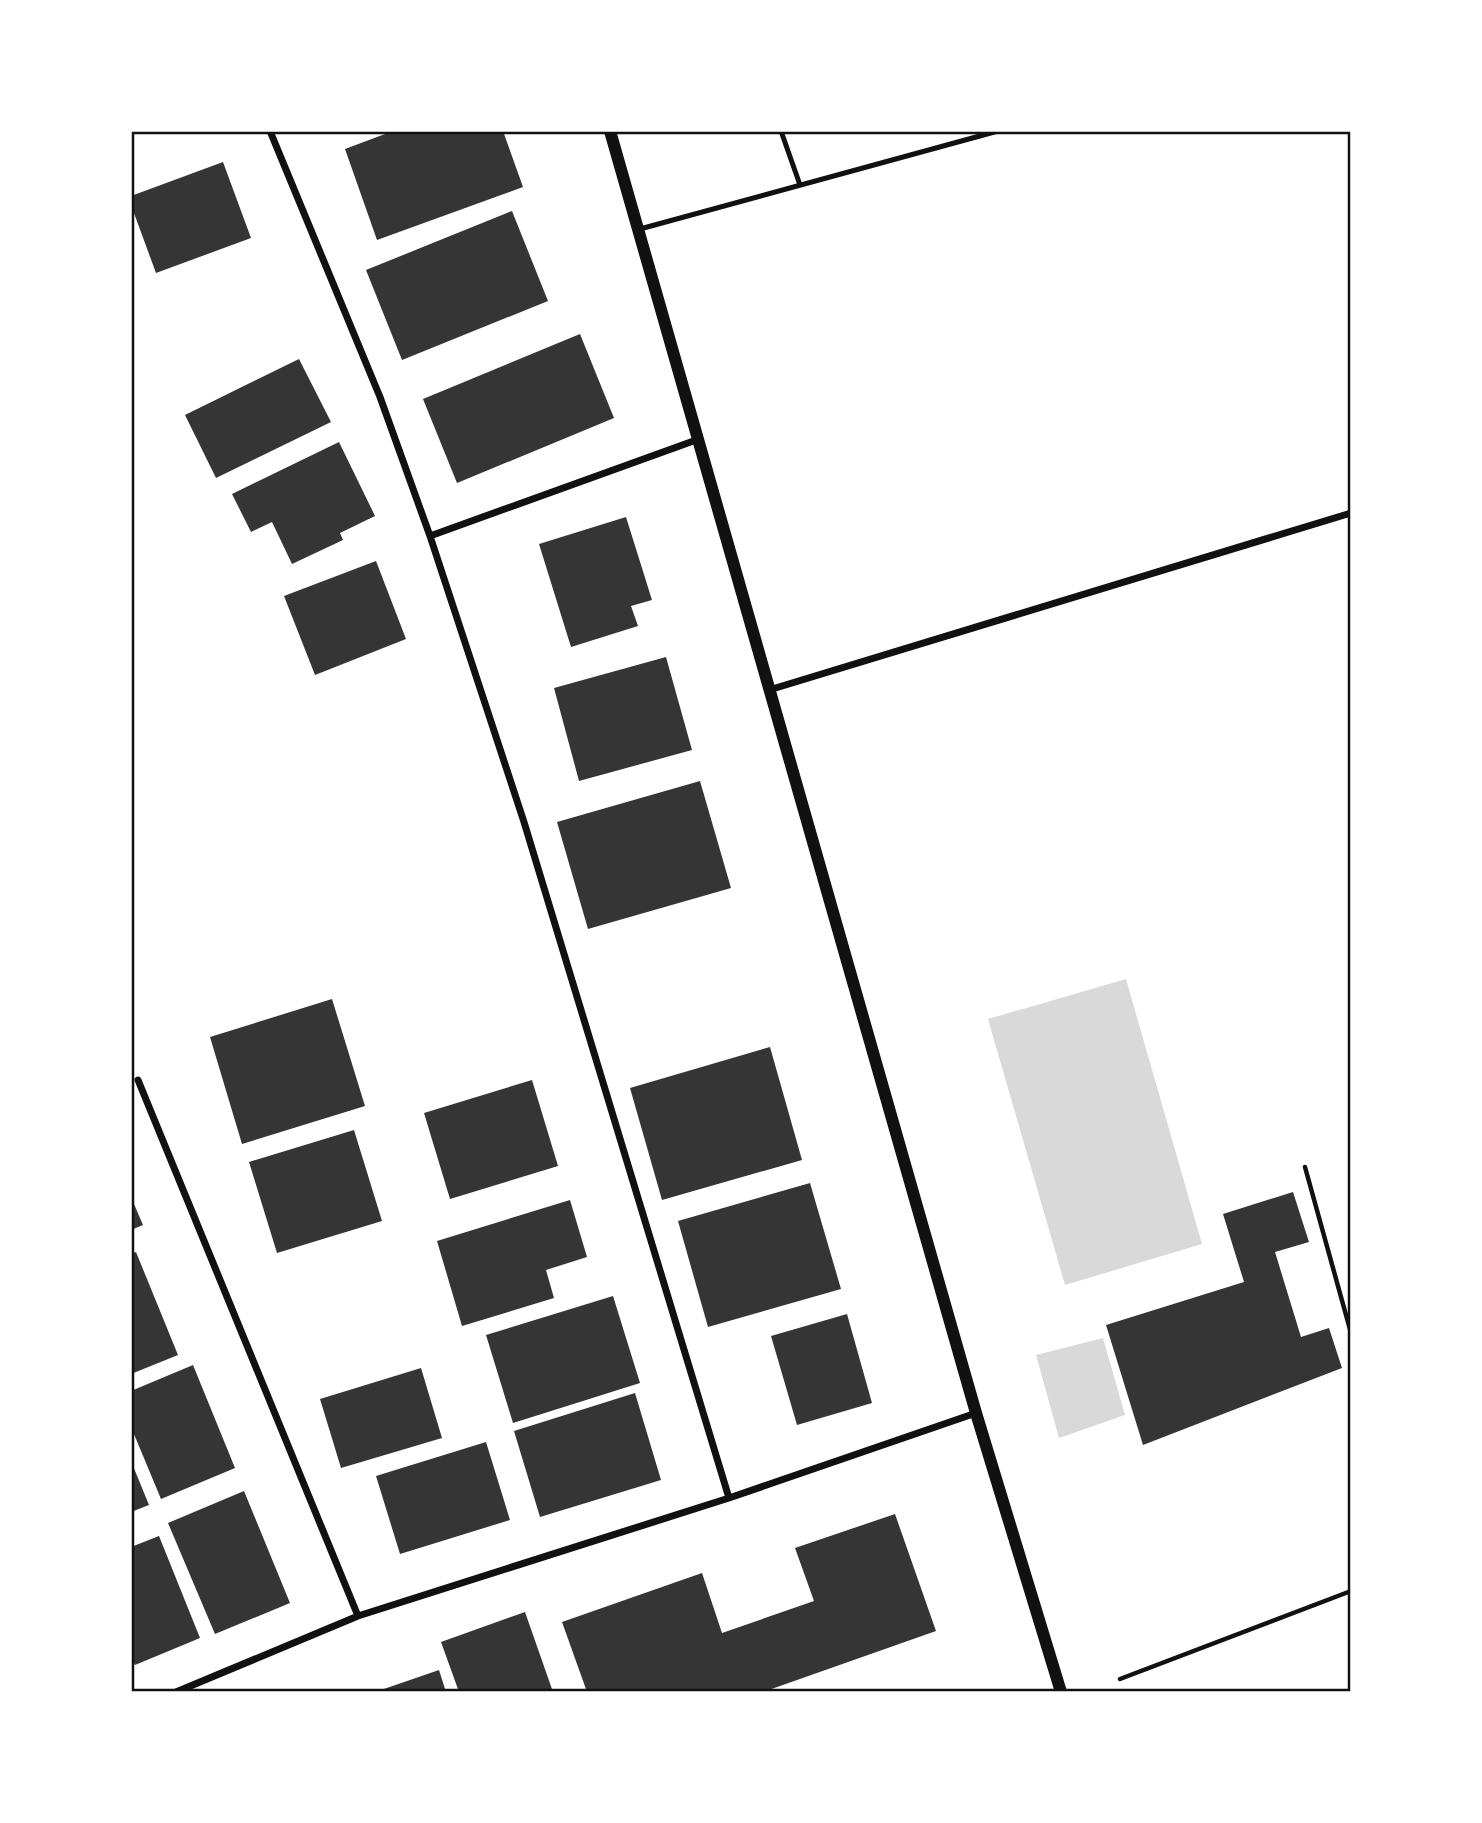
<svg xmlns="http://www.w3.org/2000/svg" width="1482" height="1823" font-family="Lato,sans-serif">
<rect width="100%" height="100%" fill="#fff"/>
<path fill="#d9d9d9" d="M1126,979L1202,1244L1065,1285L988,1019Z
M1103,1338L1125,1415L1059,1438L1036,1355Z"/>
<path fill="#353535" d="M393,131H503L523,187L377,240L345,149Z
M223,162L251,238L156,273L131,205V196Z
M512,211L548,301L402,360L366,270Z
M580,334L614,418L457,483L423,399Z
M299,359L331,422L216,478L185,415Z
M339,442L375,516L340,533L343,540L292,564L272,522L251,532L232,494Z
M626,517L652,600L631,606L638,626L571,647L539,544Z
M376,561L406,639L315,675L284,596Z
M666,657L692,750L579,781L554,688Z
M700,781L731,888L588,929L557,822Z
M332,999L365,1106L242,1144L210,1037Z
M770,1047L802,1160L662,1200L630,1088Z
M532,1080L558,1166L450,1199L424,1113Z
M354,1130L382,1221L277,1253L249,1162Z
M810,1183L841,1289L708,1327L678,1221Z
M1293,1192L1309,1242L1275,1252L1301,1337L1329,1328L1342,1368L1143,1445L1106,1325L1244,1282L1223,1214Z
M131,1197L143,1225L131,1230Z
M570,1200L587,1257L546,1270L554,1298L462,1326L437,1241Z
M136,1252L178,1355L131,1374V1254Z
M613,1296L640,1383L513,1423L486,1335Z
M847,1314L872,1403L797,1425L771,1336Z
M193,1365L235,1468L161,1499L131,1427V1391Z
M421,1368L442,1438L341,1468L320,1399Z
M635,1393L661,1480L540,1517L514,1431Z
M486,1442L510,1520L400,1554L376,1476Z
M131,1461L149,1505L131,1512Z
M244,1491L290,1603L215,1634L168,1523Z
M895,1514L936,1631L763,1692H587L562,1622L702,1573L722,1633L814,1601L795,1548Z
M159,1536L200,1638L135,1665L131,1657V1547Z
M525,1612L553,1692H459L441,1642Z
M439,1670L446,1692H378V1691Z"/>
<g fill="none" stroke-linecap="round" stroke-linejoin="round">
<path stroke="#111" stroke-width="4.5" d="M1305,1167L1351,1333
M1120,1679L1351,1591"/>
<path stroke="#111" stroke-width="5" d="M781,131L800,185
M640,229L998,131"/>
<path stroke="#111" stroke-width="7" d="M270,131L380,397L430,536L524,822L729,1498L976,1413
M430,536L699,439
M769,690L1351,513
M138,1080L358,1616
M176,1692L358,1616L729,1498"/>
<path stroke="#111" stroke-width="12" d="M610,131L976,1413L1061,1692"/>
</g>
<rect width="1482" height="1823" fill="none" stroke="#ffffff" stroke-width="266"/>
<rect x="133" y="133" width="1216" height="1557" fill="none" stroke="#111" stroke-width="2.5"/>
</svg>
